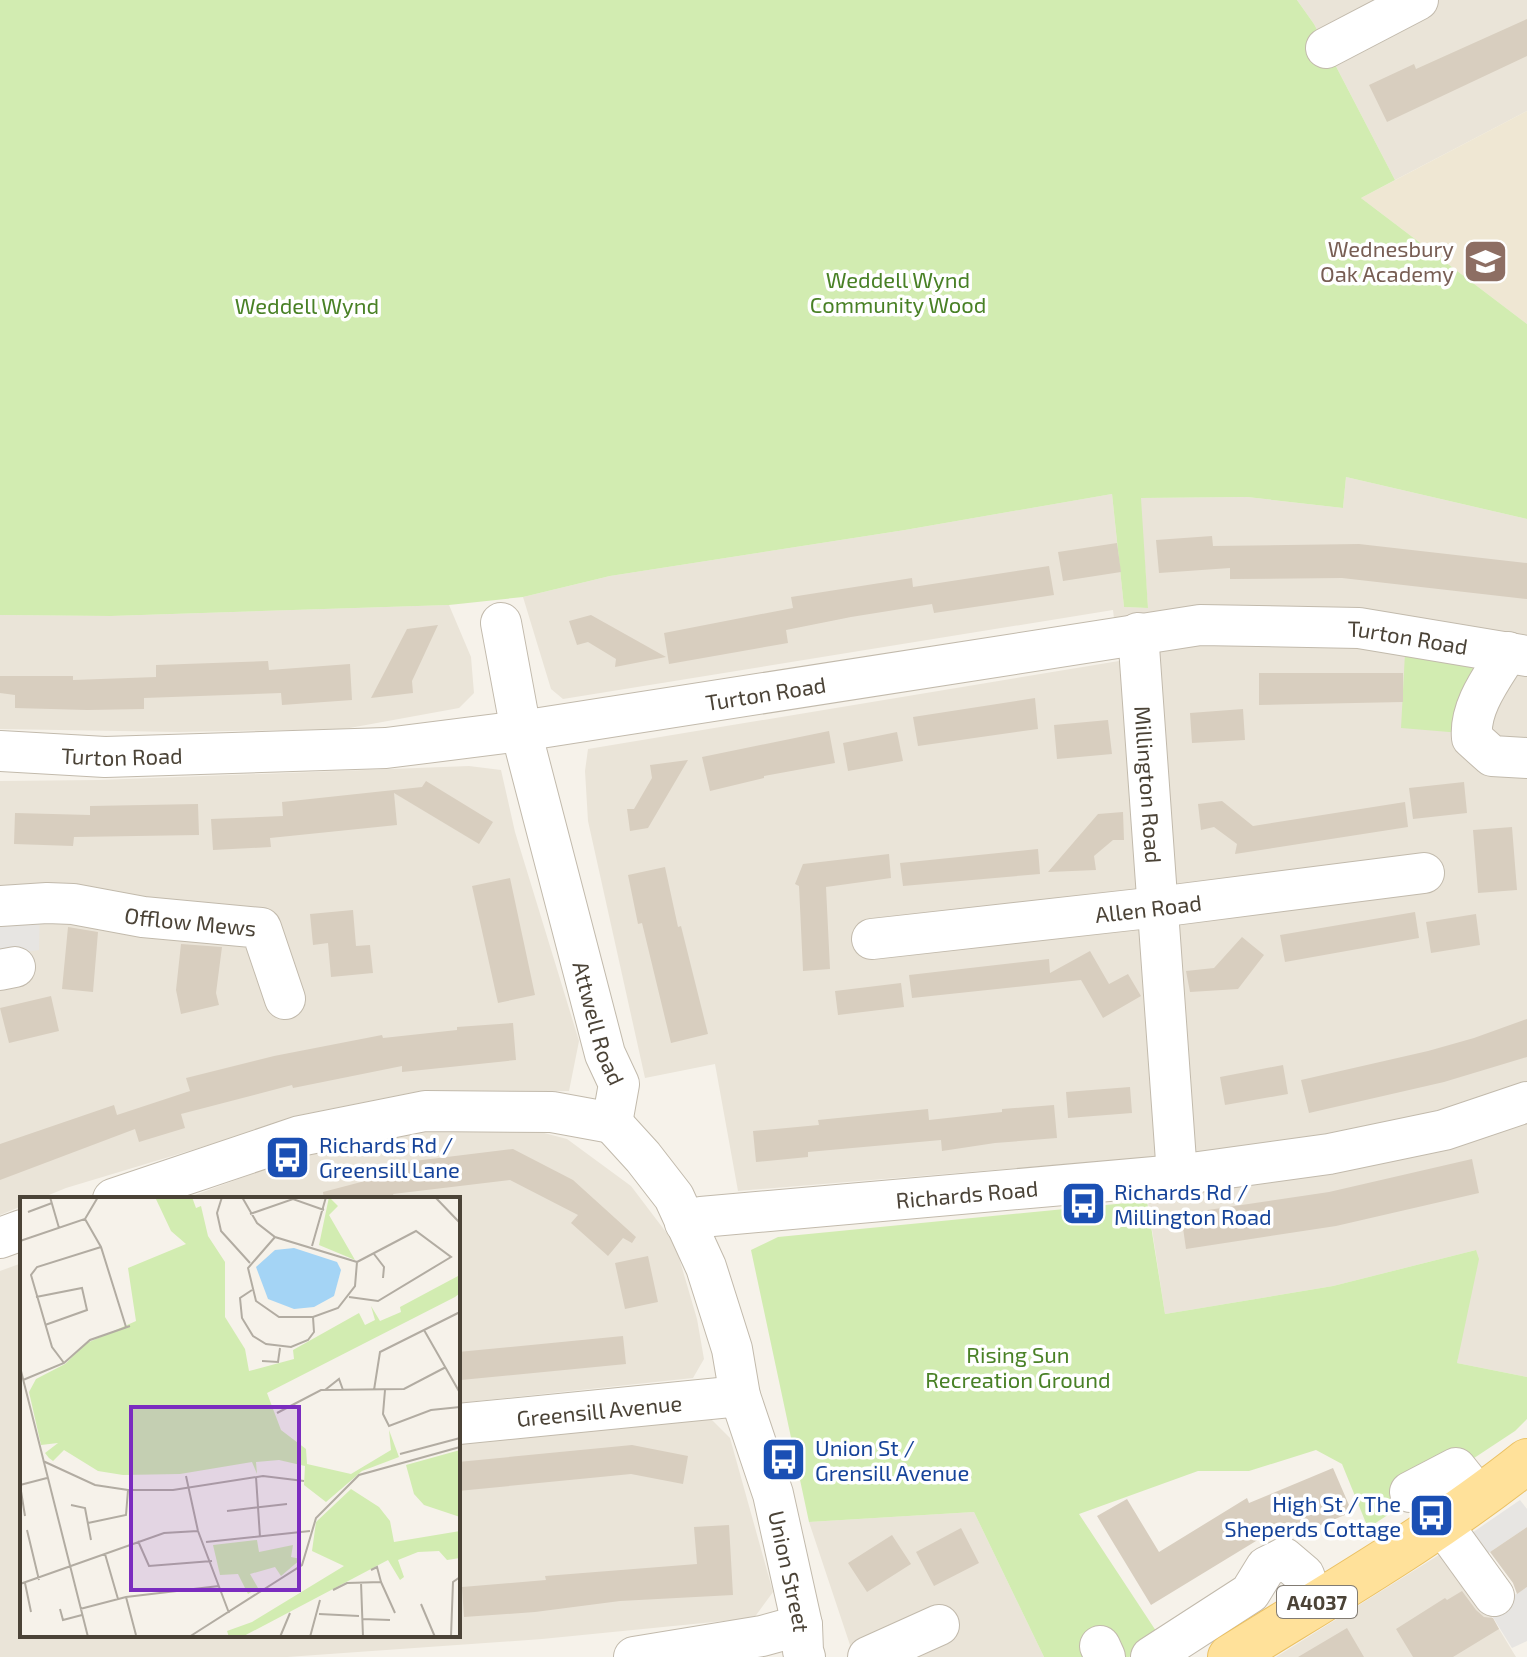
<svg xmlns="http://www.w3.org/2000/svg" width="1527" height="1657" font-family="'Exo 2',sans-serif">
<rect width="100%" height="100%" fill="#f6f2ea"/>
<path fill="#eae4d8" d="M1297,0H1527V111L1395,180L1314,24Z
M1346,477L1527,519V1377L1457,1363L1476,1250L1333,1286L1165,1314L1141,1158L738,1191L715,1064L645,1078L588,821L585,771L588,749L1119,661L1113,610L563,699L551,689L523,597L610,576L905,530L1112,494L1124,607L1148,608L1140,498L1247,497L1343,508Z
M449,605L471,657L474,693L459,708L344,729L179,732L0,729V615L111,616Z
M469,766L501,770L515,832L579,1041L569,1091L437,1092L302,1117L66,1188L39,1199H22V1206L0,1215V781L99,780Z
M498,1121L567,1139L631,1186L675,1244L697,1319L704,1359L693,1378L458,1403V1199H184L303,1155L397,1135Z
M22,1263V1635H458V1443L710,1418L730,1438L773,1592L754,1618L542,1639L287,1657H0V1271Z
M974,1512L1044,1657H854L809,1522Z
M1450,1548L1516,1657H1276Z"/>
<path fill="#efe7d3" d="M1527,111V324L1361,198Z"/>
<path fill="#d2ecb1" d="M0,0H1297L1314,24L1395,180L1361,198L1527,324V519L1346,477L1343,508L1247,497L1141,498L1148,608L1124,607L1112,494L905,530L610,576L523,597L449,605L111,616L0,615Z
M1405,653L1487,667L1461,733L1401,728Z
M1147,1201L1165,1314L1333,1286L1476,1250L1479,1259L1457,1363L1527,1377V1419L1515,1431L1368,1528L1342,1464L1316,1450L1249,1471H1198L1079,1514L1160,1637L1129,1657H1044L974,1512L809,1522L751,1250L778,1237Z"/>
<path fill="#e7e5e2" d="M40,901L39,950L0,956V903Z
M1520,1500L1527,1509V1527L1481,1558L1508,1599L1527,1587V1641L1512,1648L1450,1548Z"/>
<path fill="#d8cebf" d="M1527,19V56L1387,122L1369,85L1414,64L1416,69Z
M1212,536L1213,546L1359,544L1527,563V599L1342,578L1230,579V568L1159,573L1156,540Z
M1117,543L1121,572L1063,581L1058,552Z
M1049,566L1054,595L934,613L932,604L851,617L786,630L788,643L669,664L664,633L793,608L791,597L912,578L913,587Z
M591,615L666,657L615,667L616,659L588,642L577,645L569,621Z
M438,625L412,681L413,693L371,698L407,629Z
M268,661L269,670L350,664L352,700L282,705L281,693L144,698V709L87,710L15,708V695L0,693V676H73V680L156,677V665Z
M1259,673H1403V702L1259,705Z
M1035,698L1038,729L918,746L913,717Z
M1243,709L1245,740L1192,743L1190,713Z
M1108,720L1112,754L1057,759L1054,725Z
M829,731L835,763L764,776V778L710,791L702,757Z
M897,732L903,761L848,771L843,743Z
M688,760L648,828L630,831L627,809H634L652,778L650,765Z
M426,781L493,822L479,844L394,793L397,825L270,838L271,847L213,850L211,819L283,816L282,802L422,787Z
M1464,782L1467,813L1413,819L1409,788Z
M1222,801L1253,826L1405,802L1408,827L1235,854L1237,844L1214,827L1201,830L1198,804Z
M198,804L199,835L74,837L73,846L14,844L15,813L90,815V806Z
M1123,812L1124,840H1113L1094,856L1096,870L1048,872L1098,814Z
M1512,827L1517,890L1478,893L1473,830Z
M1038,849L1040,874L903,886L900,863Z
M889,854L891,878L826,887L830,969L803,971L799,886L795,884L803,864Z
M665,867L678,927L681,926L708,1034L671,1043L642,923L638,924L628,875Z
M510,878L535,995L498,1003L472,886Z
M353,910L356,946L370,945L373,973L331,977L328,943L313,945L310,914Z
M1415,912L1419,938L1285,962L1280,935Z
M1476,914L1480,945L1431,953L1426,922Z
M68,927L98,932L93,992L62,989Z
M1242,937L1264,955L1238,989L1190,992L1186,971L1214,968Z
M181,944L222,947L216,993L219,1005L181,1014L176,990Z
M1090,951L1109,984L1128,974L1141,996L1103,1018L1081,980L912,998L909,975L1049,959L1050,973Z
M901,983L904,1007L838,1015L835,991Z
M51,996L59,1031L9,1043L0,1008Z
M1527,1019V1057L1444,1082L1309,1113L1301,1080L1428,1051L1474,1038Z
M513,1023L516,1060L402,1072V1066L293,1088L292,1085L181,1114L185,1128L139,1142L135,1129L0,1180V1144L114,1105L117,1115L190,1091L186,1078L274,1056L382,1035L383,1038L457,1030V1027Z
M1283,1065L1288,1094L1225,1105L1220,1077Z
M1130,1087L1132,1113L1068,1118L1066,1092Z
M1054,1105L1057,1138L995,1143L942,1151L941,1140L808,1152V1157L756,1162L753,1131L819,1125L818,1120L928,1109L929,1120L1002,1112V1109Z
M513,1149L573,1180L636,1237L632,1243L623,1238L608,1256L571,1223L578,1215L510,1180L393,1194L395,1199H324L323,1192L407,1170L406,1162Z
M1472,1159L1479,1193L1336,1226L1186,1249L1181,1214L1329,1192Z
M648,1256L658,1302L625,1309L615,1263Z
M623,1336L626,1364L461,1380L458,1352Z
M632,1445L688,1456L683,1484L631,1474L458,1491V1462Z
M1333,1468L1352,1512L1292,1537L1284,1524L1151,1605L1097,1516L1127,1499L1159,1552L1247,1498L1249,1503Z
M729,1525L733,1595L620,1601L535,1612L464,1617L462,1587L546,1580L545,1576L697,1564L694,1527Z
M1527,1527V1587L1517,1594L1513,1583L1490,1552Z
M961,1528L979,1563L934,1586L916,1552Z
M892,1535L911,1564L867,1592L848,1563Z
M1462,1591L1476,1610L1484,1617L1493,1618L1499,1629L1453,1657H1413L1396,1629L1445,1598L1447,1600Z
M1347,1628L1364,1657H1298Z"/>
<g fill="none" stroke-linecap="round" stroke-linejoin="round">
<defs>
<g id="minor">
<path d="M1326,48L1418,0"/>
<path id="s1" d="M501,623L521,731L605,1054L619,1084L612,1123"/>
<path id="s2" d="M1138,633L1177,1175"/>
<path d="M1508,652C1492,678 1469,707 1472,738L1492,756L1527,758"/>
<path id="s3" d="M0,751L105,757L386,748L521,731L1200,625L1359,628L1527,656"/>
<path id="s4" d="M0,906L47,903L73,904L143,917L261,928L285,999"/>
<path id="s5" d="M872,939L1158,907L1424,873"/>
<path d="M0,970L15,967"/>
<path id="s6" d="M612,1123L643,1157L674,1197L706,1267L732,1349L740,1396L773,1494L802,1625L803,1651L805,1657"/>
<path d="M113,1199L300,1136L425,1111L552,1112L612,1123"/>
<path id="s7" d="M685,1223L701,1217L1177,1175L1329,1154L1444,1130L1527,1102"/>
<path d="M0,1238L22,1230"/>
<path id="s8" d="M458,1424L740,1396"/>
<path d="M1410,1492L1456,1468L1480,1498"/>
<path d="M1442,1524L1494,1596"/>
<path d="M1100,1646L1105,1657"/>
<path d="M634,1657L762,1636L802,1625"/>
<path d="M868,1657L939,1625"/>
<path d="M1151,1657L1250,1593L1266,1567L1284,1558L1304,1575L1314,1604"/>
</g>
<path id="major" d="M1230,1657C1331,1594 1434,1535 1527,1461"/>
</defs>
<use href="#minor" stroke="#c2baac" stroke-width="42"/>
<use href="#major" stroke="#ebc163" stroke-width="46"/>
<use href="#minor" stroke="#fff" stroke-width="40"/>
<use href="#major" stroke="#ffe19a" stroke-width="44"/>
</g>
<defs>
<symbol id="school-square" viewBox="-11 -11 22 22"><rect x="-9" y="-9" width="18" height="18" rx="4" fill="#8d6e63" stroke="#fff"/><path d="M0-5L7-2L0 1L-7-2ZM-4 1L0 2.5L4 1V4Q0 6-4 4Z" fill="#fff"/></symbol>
<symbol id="bus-square" viewBox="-11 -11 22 22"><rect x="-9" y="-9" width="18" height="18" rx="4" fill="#1a4fb4" stroke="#fff"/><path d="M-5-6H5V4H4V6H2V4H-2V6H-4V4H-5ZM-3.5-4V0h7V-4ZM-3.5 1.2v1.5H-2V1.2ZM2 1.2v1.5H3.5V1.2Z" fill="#fff"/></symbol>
</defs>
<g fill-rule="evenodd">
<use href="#school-square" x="1460" y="236" width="51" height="51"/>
<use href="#bus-square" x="262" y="1132" width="51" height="51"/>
<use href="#bus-square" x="1058" y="1178" width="51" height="51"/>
<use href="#bus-square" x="758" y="1434" width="51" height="51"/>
<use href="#bus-square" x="1406" y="1490" width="51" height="51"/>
</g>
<g text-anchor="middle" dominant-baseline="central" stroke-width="7" stroke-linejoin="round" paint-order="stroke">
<rect fill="#fff" stroke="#817b73" stroke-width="2" x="1277" y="1586" width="80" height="32" rx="6"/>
<g font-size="20" font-weight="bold" fill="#4b4337">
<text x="1317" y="1602">A4037</text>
</g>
<g font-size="22" fill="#785e54" stroke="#fff" text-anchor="end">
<text x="1454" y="248">Wednesbury<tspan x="1454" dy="25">Oak Academy</tspan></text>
</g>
<g font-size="22" fill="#498126" stroke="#fff">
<text x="898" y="279">Weddell Wynd<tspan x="898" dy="25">Community Wood</tspan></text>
<text x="307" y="305">Weddell Wynd</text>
<text x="1018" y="1354">Rising Sun<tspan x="1018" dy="25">Recreation Ground</tspan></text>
</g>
<g font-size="22" fill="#4b4337" stroke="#fff">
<text stroke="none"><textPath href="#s3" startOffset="1418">Turton Road</textPath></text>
<text stroke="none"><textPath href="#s3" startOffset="770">Turton Road</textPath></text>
<text stroke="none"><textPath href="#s3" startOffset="122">Turton Road</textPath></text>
<text stroke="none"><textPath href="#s2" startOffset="152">Millington Road</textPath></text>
<text stroke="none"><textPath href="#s5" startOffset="278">Allen Road</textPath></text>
<text stroke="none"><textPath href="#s4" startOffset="192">Offlow Mews</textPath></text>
<text stroke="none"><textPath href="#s1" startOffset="412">Attwell Road</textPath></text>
<text stroke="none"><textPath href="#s7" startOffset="284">Richards Road</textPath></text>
<text stroke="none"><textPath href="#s8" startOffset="142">Greensill Avenue</textPath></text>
<text stroke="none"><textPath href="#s6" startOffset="490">Union Street</textPath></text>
</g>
<g font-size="22" fill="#164399" stroke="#fff" text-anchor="start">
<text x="319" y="1144">Richards Rd /<tspan x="319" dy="25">Greensill Lane</tspan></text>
<text x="1114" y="1191">Richards Rd /<tspan x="1114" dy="25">Millington Road</tspan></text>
<text x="815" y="1447">Union St /<tspan x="815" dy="25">Grensill Avenue</tspan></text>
<text x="1401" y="1503" text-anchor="end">High St / The<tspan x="1401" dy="25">Sheperds Cottage</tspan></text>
</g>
</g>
<g transform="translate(20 1197)">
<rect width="440" height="440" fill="#f6f2ea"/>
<path d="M135,0H172L176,11L181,9L188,39L205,65V120L225,152L229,174L274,162L273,153L339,116L345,128L355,123L351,109L360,124L381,115L380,110L438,79L440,96L435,100L247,196L261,233L286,252L287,267L331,277L371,253L369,233L379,260L342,274L306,305L284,288L285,269L259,263L236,265L237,277L232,265L160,277L103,278L78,274L44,253L33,264L29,261L25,256L38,246L21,248L9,195L16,182L45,167L67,146L116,124L108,71L166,47L151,34ZM309,0L318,9L309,18L335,63L299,48ZM440,253V320L404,308L394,297L386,268ZM331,292L359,310L370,324L374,345L440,334V361L427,363L419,354L398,355L378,363L384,380L380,383L368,363L222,440H209L207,434L232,425L324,369L292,354L296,325ZM237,343L239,355L273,348L271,360L281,362L261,379L255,370L230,377L238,391L228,397L218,377L200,378L193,348Z" fill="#d2ecb1"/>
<path d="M274,51L317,65L321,73L314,99L294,110L274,112L248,102L236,70L255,53Z" fill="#a4d4f5"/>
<path fill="none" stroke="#b2aca2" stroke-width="2" d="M30,0L39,31M202,0L197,16L201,34L230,66M222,0L237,26L255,40L337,65M415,0L440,26M8,15L32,6M230,17L273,2L304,13M65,22L81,50L106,130M255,40L228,71L236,104L259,120H293L318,111L335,89L337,65M0,44L65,22L78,0M292,49L306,0M354,57L364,70L363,81M232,93L220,101L222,121L233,139L246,147L271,150L288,143L294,135L293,120M16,100L62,91L67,113L25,128M329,100L358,104L431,60L396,34L337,65M404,133L440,196M242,164L258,165L260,151M44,166L32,150L11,78L17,70L81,50M0,170L68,440M3,183L44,166L70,143L110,129M305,193L319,182L323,193M354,193L360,155L440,115M365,193L363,217L369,229L411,213L440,210M257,216L301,193L384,192L426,170M380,257L440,241M23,264L75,288L108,293H153L243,279L284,284M166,279L178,334L209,416M236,280L240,340M0,288L5,319M0,288L27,281M51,308L65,311L71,343M207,314L267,307M68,326L106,318L108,293M7,333L19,383M118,344L129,369L192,364M186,345L290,334M85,357L98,402M341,385L343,440M361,385L375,416M5,386L11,415M0,387L144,336L178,334M313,393L327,386L361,385L357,370L351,373M106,400L116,438M401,407L415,440M40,412L43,423L62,418M60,412L106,400L199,389M299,417L339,419M342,422L370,423M431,439L433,385L440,380M169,440L282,368L296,321L339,278L440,250M260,440L270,416M290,440L300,403"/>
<path fill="#7b2cbf" fill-opacity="0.15" stroke="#7b2cbf" stroke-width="4" d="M111,210H279V393H111Z"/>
<rect width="440" height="440" fill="none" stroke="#4b4337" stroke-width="4"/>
</g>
</svg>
